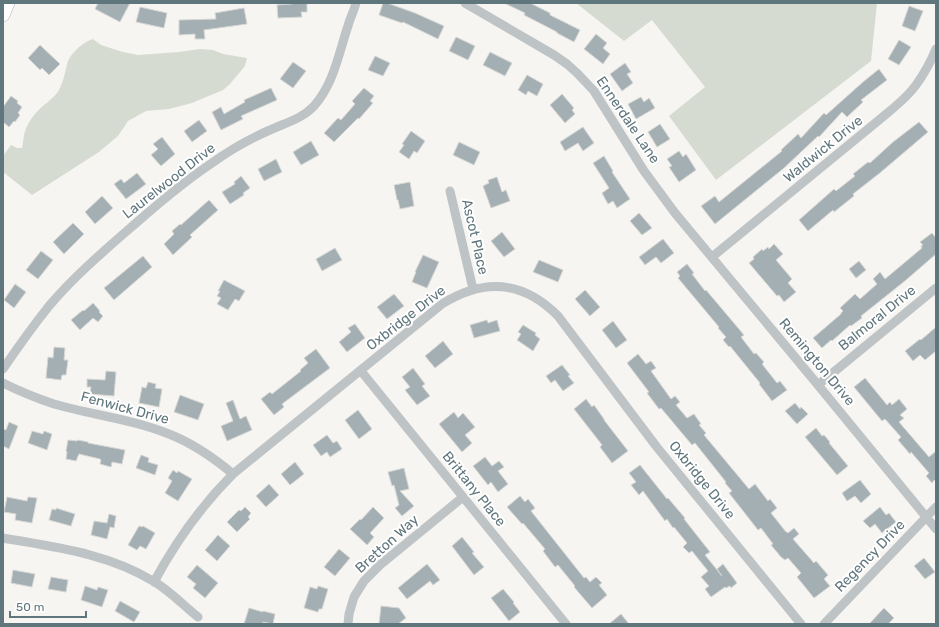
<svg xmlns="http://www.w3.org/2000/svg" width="939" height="627" font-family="Rubik,sans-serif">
<rect width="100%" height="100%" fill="#f6f5f2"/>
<path fill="#d6dbd1" d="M576,3H877L871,61L716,180L669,116L705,87L652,20L624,41Z
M93,39L101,45L123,52L138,55L179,52L200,49L213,50L223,54L247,58L245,66L230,84L223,90L192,103L169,109L146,111L128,121L118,136L99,152L32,195L3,172V156L11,145L17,148H22C23,144 23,140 24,136C25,128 30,120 35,114C42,105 53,100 59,90C64,81 65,71 68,61C72,52 83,42 93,39Z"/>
<path fill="#a3afb2" stroke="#d7d7d5" d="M98,3H130L120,22L95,9Z
M292,3H307V12H301L302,17L278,18L277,5L292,4Z
M383,3H387L415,13L444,26L438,39L403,22L402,23L379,15Z
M504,3H530L550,13V15L580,30L574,42L557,33V32L524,15L525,13Z
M909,6L923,11L915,31L902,26Z
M140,7L167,13L164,28L136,22Z
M244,8L247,24L204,30L205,39H195V34L179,35V20L216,19L215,13Z
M596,34L607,43L603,48L610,54L603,64L584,49Z
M456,37L475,46L468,60L449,51Z
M899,40L911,47L899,65L888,59Z
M40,45L60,64L49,75L42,68L40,70L28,58Z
M490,52L512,63L505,76L483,65Z
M375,56L390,63L383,76L368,70Z
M293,62L306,71L293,88L280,79Z
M625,63L631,72L627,74L633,83L622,91L610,74Z
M879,69L887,80L861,100L863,102L847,117L842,112L819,137L818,136L784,168L715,224L701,206L715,196L719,202L782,151L781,150L798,134L801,138L824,113L826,115L863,82Z
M527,75L543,84L537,96L528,91L526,95L518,90Z
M271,88L277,100L241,116L243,119L221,130L212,112L221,107L224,114L245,102L244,100Z
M364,88L374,96L370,101L373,103L359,119L358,118L334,142L324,133L338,118L341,120L355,104L352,101Z
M562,94L574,108L572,110L575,114L565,123L550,105Z
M11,96L18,101L17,103L22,107L18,113L20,115L15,122L14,121L9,127L3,122V107Z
M641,97L644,102L649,98L655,108L636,119L628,104Z
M199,120L207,131L192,142L184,131Z
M919,122L928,132L881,172L853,194L854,196L834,212L833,210L808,231L799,220L834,189L836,191L855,176L853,174L868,162L870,163L893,142Z
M660,124L670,139L657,147L648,132Z
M583,127L594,143L583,151L578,143L565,151L560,142Z
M411,131L425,141L417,153L414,151L409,159L399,152L404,145L402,144Z
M162,137L175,154L161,166L151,155L158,149L153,144Z
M311,141L319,155L301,165L293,152Z
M459,142L480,152L474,165L453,155Z
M679,151L683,157L686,154L696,170L679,182L669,167L672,166L667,159Z
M604,156L613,171L612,172L630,199L617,208L613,201L608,204L602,193L609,188L593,163Z
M276,159L282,172L264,181L258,169Z
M137,173L146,184L126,199L114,184L121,179L124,183Z
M241,176L250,188L243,193L244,195L230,204L222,192L235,184L234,182Z
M497,177L502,192L506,190L510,201L491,208L483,186L489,183L488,180Z
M410,182L414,206L400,209L398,200H397L394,185Z
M102,196L113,208L95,224L85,212Z
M209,200L218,210L190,235L192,237L173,255L164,244L174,234L172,231L180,224L181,225Z
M639,213L652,228L642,235L630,221Z
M73,223L84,234L64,254L53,242Z
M502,232L515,249L504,257L491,241Z
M932,233L936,238V254L906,280L861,316L862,318L851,326L850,325L832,341L831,340L822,348L813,338L841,314V313L843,311L840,308L855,294L860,299L877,284L873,279L880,272L885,279L922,248L921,246L923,245L920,242Z
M663,239L674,253L661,263L656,257L645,265L639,257Z
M774,244L783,254L776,260L792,279L788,283L796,292L784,302L779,295L777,296L749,263L754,259L753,257L762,249L763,251L768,247L769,249Z
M335,248L342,260L322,271L316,259Z
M41,251L53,260L38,279L26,270Z
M423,255L439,262L427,288L412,282L416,272H415Z
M143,256L152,267L114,300L104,288Z
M539,260L563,270L558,282L533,272Z
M859,261L866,270L856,278L849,269Z
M687,264L694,273L692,274L705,291L706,290L744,335L741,337L754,354L756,353L764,362L762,364L777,383L780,381L787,390L772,401L759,384L760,383L730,346L729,347L723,340L726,337L718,328L719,327L678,278L680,276L677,272Z
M224,280L245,291L239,301L235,299L228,310L217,304L221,298L217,296L220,291H218Z
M15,284L26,292L14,308L4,300Z
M585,290L600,307L590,316L575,299Z
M394,294L404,306L387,319L377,307Z
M93,303L100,311L99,312L103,316L98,322L93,318L80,330L71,320L83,310L84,311Z
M487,320L488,323L497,320L500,331L474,338L470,325Z
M613,321L627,340L616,348L602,330Z
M355,324L365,338L347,352L339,342L351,332L348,328Z
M523,325L536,333L535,335L540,339L533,351L517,340L521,334L518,332Z
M936,327V351L925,360L920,355L913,361L905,351L920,339L921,340Z
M443,341L453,354L435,368L425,356Z
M54,347L65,348L64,360H68L66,375H62L61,380L46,378L48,357L53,358Z
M316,349L330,368L282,404L284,407L274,415L261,399L270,392L272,394L301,371L300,370L308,363L304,358Z
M638,354L646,364L651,361L656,368L651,371L671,399L675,396L680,402L676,405L687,418L694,414L701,424L699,425L706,433L704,435L749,489L755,484L768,501L770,499L777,508L771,513L786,532H787L788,533L794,528L799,534L793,539L814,563L816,561L828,575L824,579L830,586L814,598L797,577L801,573L788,558L785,560L781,557L771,545L773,544L761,528L758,530L729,493L732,491L725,483L726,482L695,443L692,445L661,408L659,409L647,393L649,392L627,363Z
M562,365L570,375L568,376L574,383L563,391L555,380L551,383L546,376Z
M413,368L425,384L422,386L430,396L417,405L405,390L410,387L402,377Z
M106,371L116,372L114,396L90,394L91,387H87V379L105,380Z
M865,378L887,405L890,402L892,405L899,399L907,409L900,415L904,418L899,422L929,457L936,451V482L934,480L932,483L926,476L929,473L911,452L910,454L898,440L901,437L885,419L882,421L854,387Z
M148,382L156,384L155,388L162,389L159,407L139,403L142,387L146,388Z
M180,395L204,404L198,420L174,412Z
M586,399L592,407L594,405L604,419V420L628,451L612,463L600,447L602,445L599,441L574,409Z
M233,400L240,419L246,416L252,430L227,441L221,426L233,421L226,403Z
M795,403L800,409L801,407L808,414L797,424L785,411Z
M358,410L372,429L359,439L345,420Z
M454,412L458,418L463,413L475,427L465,435L472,443L462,452L439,424Z
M9,422L18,426L9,449L3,446V429L6,430Z
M816,428L822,436L824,435L830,442L829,443L848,466L837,475L805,437Z
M32,431L43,434L44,431L52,434L47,450L28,443Z
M327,435L333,443L337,441L342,449L330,457L327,452L321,456L313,445Z
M68,440L77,441L78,440L88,442V443L125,450L122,464L112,462L111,467L100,464L101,460L100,459L79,454L76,461L66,459L67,452L66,451Z
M141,455L149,458L148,462L158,465L155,475L136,468Z
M485,457L492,466L499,461L504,467L498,471L508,484L498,492L491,482L488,485L473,466Z
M295,462L304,474L290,485L281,474Z
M640,465L667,499L668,498L685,518L684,519L710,552L705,555L722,576L717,569L723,564L737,583L731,588L730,586L726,588L725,587L711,597L705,589L709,586L701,577L708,571L692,551L689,553L683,547L687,543L674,527L673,528L667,519L665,521L643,491L639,495L631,485L636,482L629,473Z
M404,468L409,489L400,491L414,506L402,516L395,508L399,505L394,485L392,486L388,472Z
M173,470L177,473L178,471L192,479L178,501L165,493L172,481L168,478Z
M860,480L871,494L861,503L855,496L847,501L842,493Z
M269,484L279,495L266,507L256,496Z
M520,496L525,502L528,499L535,508L531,511L584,578L586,577L590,582L596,577L602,583L599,585L607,595L592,608L574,587L575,586L558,565L555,567L543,551L545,549L523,523L522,524L507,507Z
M7,497L27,501L28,497L37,498L32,523L15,520L16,514L4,512Z
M245,507L251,513L248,517L250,519L237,532L227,522L239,510L241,511Z
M373,507L384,518L370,533L374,537L367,545L350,529L360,519L361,520Z
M880,507L886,515L889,513L896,522L882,533L875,524L870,528L863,521Z
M56,508L75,514L71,526L49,520L52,509L56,510Z
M109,514L116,516L114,528L110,527L107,539L91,535L94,521L107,523Z
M139,526L142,527L143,526L155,533L146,549L140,546L137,550L128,545Z
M218,535L230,546L217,561L205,550Z
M462,537L474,552L472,553L484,567L474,575L452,546Z
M339,549L350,558L335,576L324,567Z
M924,558L935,572L925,579L914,566Z
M427,564L440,580L433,585L430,581L407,599L398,588Z
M197,565L218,583L205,598L193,588L196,584L187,577Z
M13,570L35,574L32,587L11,583Z
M51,577L68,580L66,592L48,589Z
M85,586L97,590L98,587L108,590L102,607L81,600Z
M318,586L328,589L322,609H319L318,612L304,608L310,587L317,589Z
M503,589L514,602L513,603L520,612L509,621L491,598Z
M120,601L140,612L134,622L115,611Z
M381,606L399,608L406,618L398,624H379Z
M249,608L263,612V611L275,614L273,624L263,622V624H244Z
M884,608L894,618L888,624H869Z
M621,614L629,624H609Z"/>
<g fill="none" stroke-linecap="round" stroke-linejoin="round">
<defs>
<path id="secondary" d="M3,15L8,3"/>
</defs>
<use href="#secondary" stroke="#b1b8bb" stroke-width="14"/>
<path stroke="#bec4c6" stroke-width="9" d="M465,3L554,55L567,64L578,74L594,91L644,171L675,213L818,385L936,529
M450,191L473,289
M712,257L879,120C892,109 906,99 916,85C924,74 931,61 936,49
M3,369C18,347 33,326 49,306C77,273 111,245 143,217C165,198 188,179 212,163C230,150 249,139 270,130C285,123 302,119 314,106C334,84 339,52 348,26C350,18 354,11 356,3
M361,371L566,624
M3,383C19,391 36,398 54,404C92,415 132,419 169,434C192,443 214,458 233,474
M818,385L936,288
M3,538C54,547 107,553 153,581C169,590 183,605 198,617
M154,582C175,543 202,505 233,474L442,304C484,278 522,280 558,316L656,446L801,624
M348,624L349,614L354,597L364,581L380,565L463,497
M824,624L936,507"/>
<use href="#secondary" stroke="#fff" stroke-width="13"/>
</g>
<g text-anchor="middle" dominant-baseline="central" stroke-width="4" stroke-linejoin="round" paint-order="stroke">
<g font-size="14" fill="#60767d" stroke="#fff">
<text transform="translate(628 120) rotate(56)">Ennerdale Lane</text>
<text transform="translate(823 149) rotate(-39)">Waldwick Drive</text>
<text transform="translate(169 181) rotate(-38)">Laurelwood Drive</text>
<text transform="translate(475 237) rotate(77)">Ascot Place</text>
<text transform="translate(406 318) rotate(-38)">Oxbridge Drive</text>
<text transform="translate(877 318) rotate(-39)">Balmoral Drive</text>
<text transform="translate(817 362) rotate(50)">Remington Drive</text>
<text transform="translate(125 408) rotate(15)">Fenwick Drive</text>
<text transform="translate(702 480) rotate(51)">Oxbridge Drive</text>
<text transform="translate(474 489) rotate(51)">Brittany Place</text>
<text transform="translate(387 544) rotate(-42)">Bretton Way</text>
<text transform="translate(870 556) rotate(-46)">Regency Drive</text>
</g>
</g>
<rect width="939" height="627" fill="none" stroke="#60767d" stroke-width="8"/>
<path d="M10 611v6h76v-6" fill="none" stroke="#60767d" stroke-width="2"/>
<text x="16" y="611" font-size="12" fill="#60767d" stroke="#ffffff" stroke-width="3" paint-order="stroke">50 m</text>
</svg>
